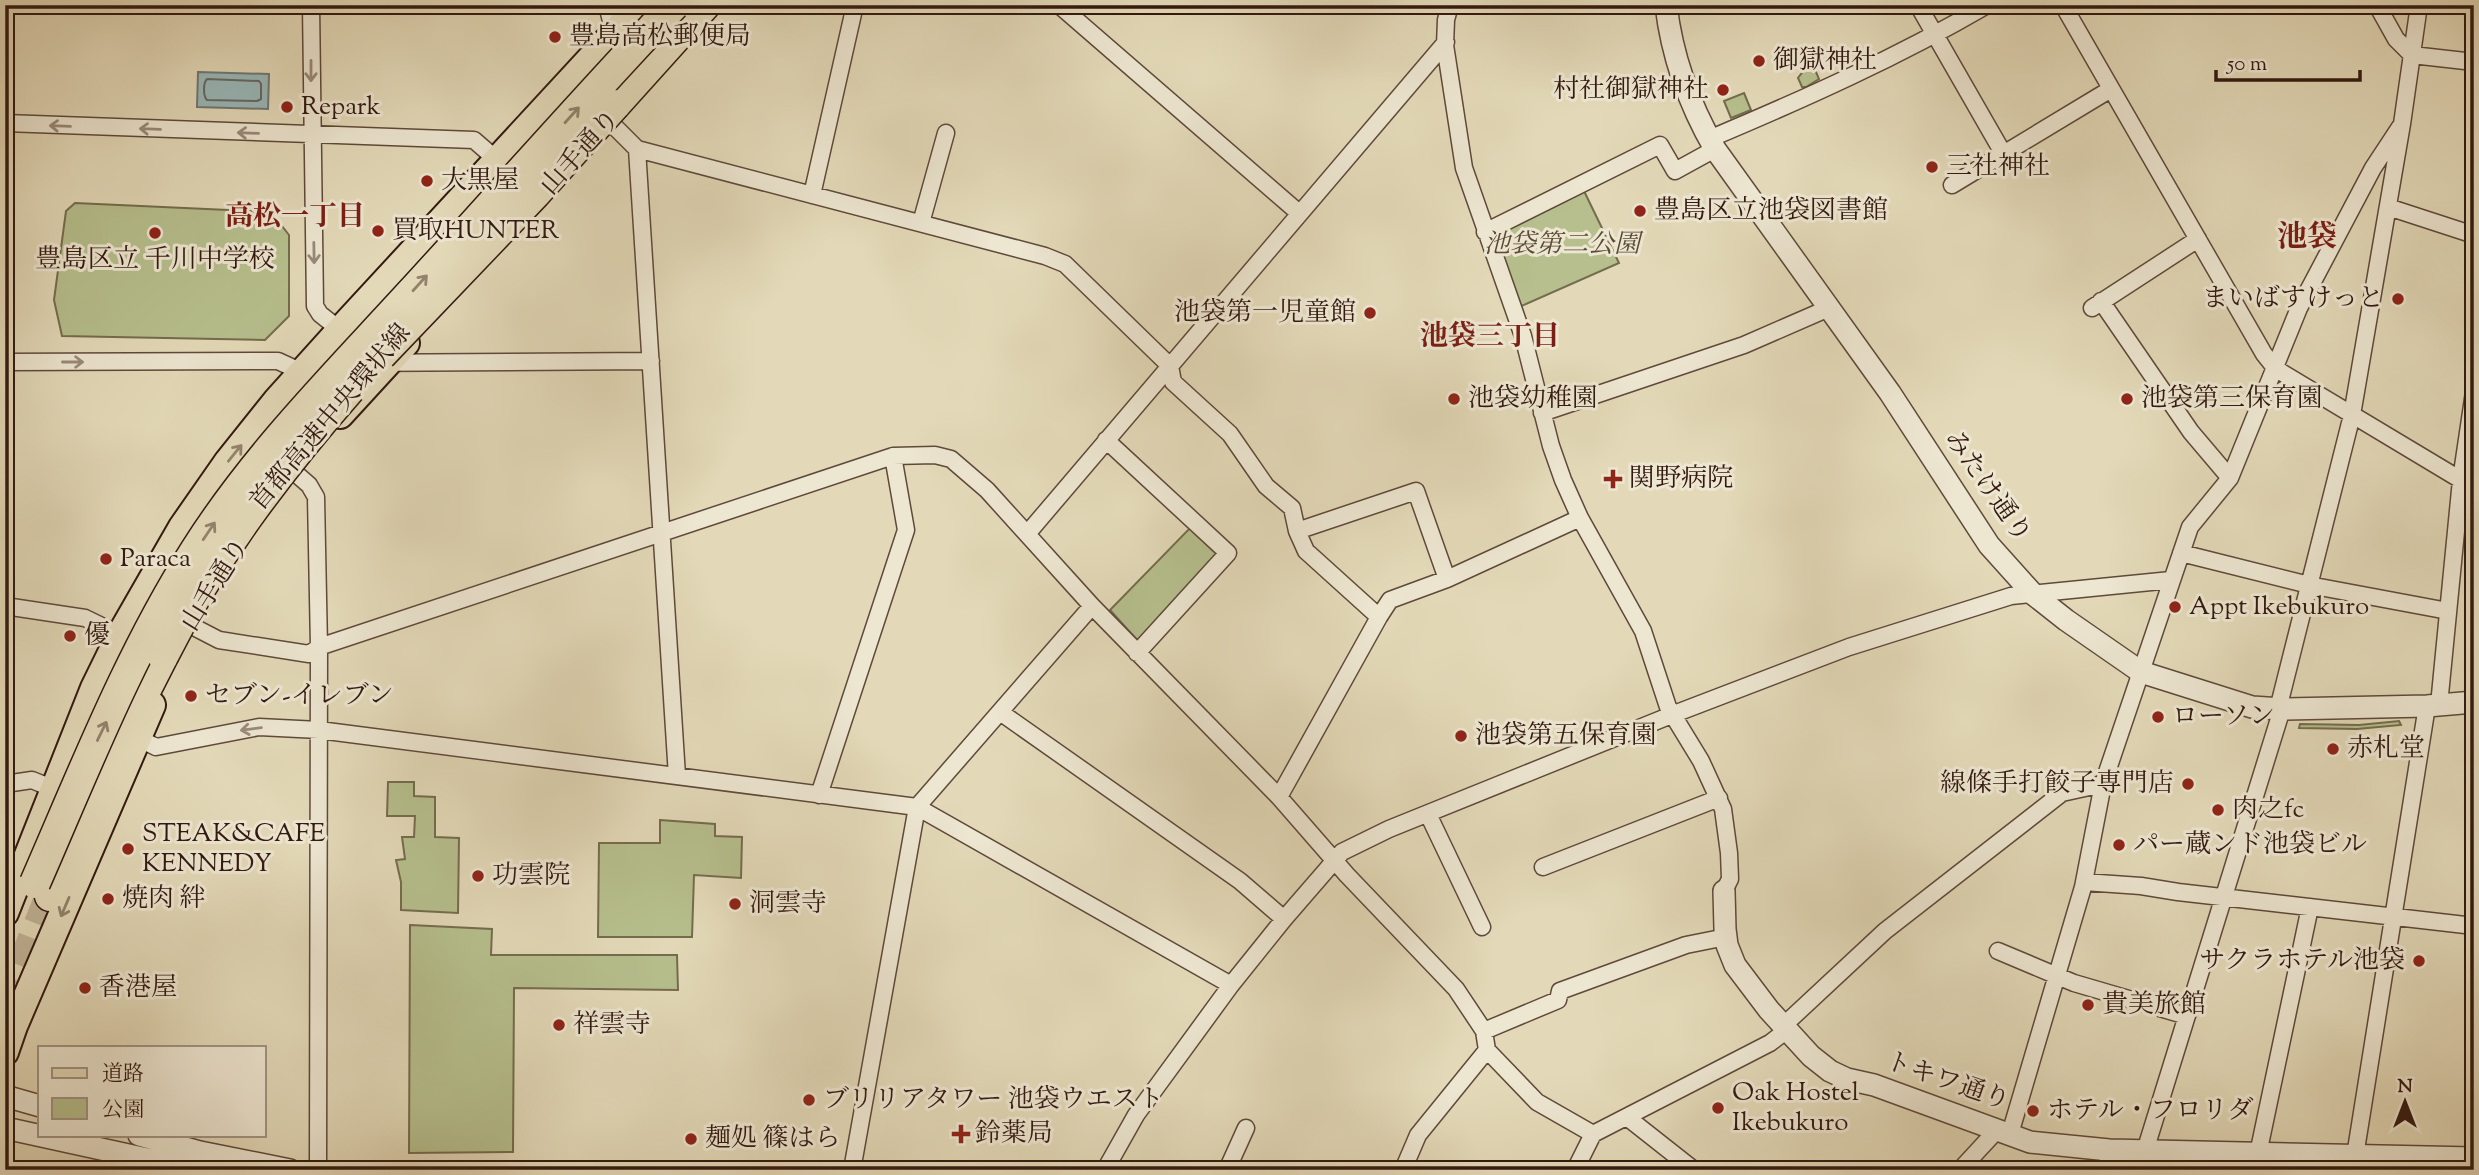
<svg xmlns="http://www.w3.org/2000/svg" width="2479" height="1175" font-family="'Sorts Mill Goudy','Noto Serif JP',serif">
<rect width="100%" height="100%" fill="#e3d9b8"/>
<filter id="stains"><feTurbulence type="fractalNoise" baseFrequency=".00286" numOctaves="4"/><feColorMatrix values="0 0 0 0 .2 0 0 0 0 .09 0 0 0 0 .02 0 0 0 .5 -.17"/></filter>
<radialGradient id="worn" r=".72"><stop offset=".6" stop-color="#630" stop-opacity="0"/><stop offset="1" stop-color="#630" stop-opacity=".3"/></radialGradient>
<path fill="#b6bf8d" stroke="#746c4e" stroke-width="2" d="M1811,60L1819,79L1806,87H1802L1798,78L1804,70L1800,64Z
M1744,93L1751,110L1731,118L1724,101Z
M1584,191L1619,263L1517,308L1496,241L1506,228Z
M75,203L271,212L289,235V316L265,340L62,336L54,300L66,211Z
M1190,528L1220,553L1138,641L1110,610Z
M2399,721L2401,725L2357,729L2299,728L2300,724L2359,725Z
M388,782H414V796L435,797V837L459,838L458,913L401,910V882L396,860L405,859L402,837H414L415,816H387Z
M660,820L715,824V836L742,837L741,878L694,875L692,937H598L599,843H660Z
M410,925L492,929L491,955H677L678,990L514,988L513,1152L409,1153Z"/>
<path fill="#99b8b9" stroke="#707875" stroke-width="2" d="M198,72L269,74L268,109L197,107Z"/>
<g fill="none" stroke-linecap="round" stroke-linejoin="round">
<path stroke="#666864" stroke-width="2" d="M207,79L259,81L261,84V99L257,101L207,100C203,96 203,83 207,79Z"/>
<path stroke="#c0b396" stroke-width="30" stroke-dasharray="30 15" stroke-linecap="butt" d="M5,1008L50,896"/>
<defs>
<path id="minor" d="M311,5L315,306L320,314L340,330
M607,5L614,33
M1059,5L1299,213
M1450,5L1446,20L1445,45L1464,168L1523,336L1551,446L1563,480L1580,518L1643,631L1668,707L1701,761L1723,809L1729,853L1730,879L1724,891
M1918,5L2003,153
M2063,5L2264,354L2276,369L2461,480L2474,482
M2377,5L2396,39L2412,55L2474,62
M5,8L6,5
M610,122L637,149L1045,256L1065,264L1170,366L1173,382L1230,434L1266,486L1292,508L1297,531L1306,551L1379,617
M5,123L474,140L497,160
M1709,139C1804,99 1898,57 1987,5
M637,149L677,776
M1952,185L2111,89
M812,195L855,5
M2388,207L2474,235
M921,223L946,133
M1485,232L1660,145L1675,171L1715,149
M2101,301L2191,432L2230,478
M2092,308L2198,239
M5,362L278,361L302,372
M345,363L651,361
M1542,413L1744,345L1829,308
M1106,440L1228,553L1137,653
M293,471L309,485L316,497L319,647L318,1170
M1297,531L1416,491L1447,579
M1027,534L1446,42
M2181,553L2309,585L2448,611
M5,606L85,618L120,635
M190,625L219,640L309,654L319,647L893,456L935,455L951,459L987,490L1092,606L1279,797L1347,875L1456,989L1484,1031L1487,1050L1537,1102L1593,1134
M2439,705L2461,480L2474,392
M2278,709L2352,415L2402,124L2419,5
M1000,712L1240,881L1284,919
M138,738L156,747L259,727L319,730L917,807L1231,985
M5,784L32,780L54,789
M819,795L906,530L893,456
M1279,797L1379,617L1390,600L1447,579L1580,518
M1428,814L1482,927
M1543,867L1719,798
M2084,882L2141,886L2178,892L2474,926
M1998,951L2074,983L2187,1016
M1783,1026L1885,931L2062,793L2103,784
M1484,1031L1558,1000L1560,991L1686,945L1726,937
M1628,1118L1694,1170
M2010,1134L2083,887L2103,784L2190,527L2230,478L2299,308L2373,168L2402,124
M2145,1151L2282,709
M2258,1154L2310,907
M2355,1156L2427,706
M852,1170L917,807L1092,606
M1105,1170L1136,1115L1231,985L1284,919L1342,852L1389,829L1674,714L1849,647L2011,596L2171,580
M1227,1170L1246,1128
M1403,1170L1418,1135L1487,1050
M1575,1170L1593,1134L1770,1043L1787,1030
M1960,1170L1997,1130
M2107,1170L2109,1150"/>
<path id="tertiary" d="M1666,5C1672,57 1689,104 1715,149L1890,393L1989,545L2033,594L2066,620L2141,672L2252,707L2282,709L2427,706L2474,702
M1724,891L1725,929L1727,945L1735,965L1769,1010L1811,1056L1830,1071L1847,1079L1874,1085L2030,1142L2109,1150L2474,1158
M5,1096L40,1106
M5,1128L197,1170
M139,1135L200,1152L290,1170"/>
<path id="primary" d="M340,415L406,343
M5,913L94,688L120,635L182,527L228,461L276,401L340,330L640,5
M5,1052L14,1026L152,705"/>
<path id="motorway" d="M615,105L705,5
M50,896L107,766L163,656"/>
</defs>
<use href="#minor" stroke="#5e493a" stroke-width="19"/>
<use href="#tertiary" stroke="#5e493a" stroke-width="24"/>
<use href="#primary" stroke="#321910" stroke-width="30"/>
<use href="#motorway" stroke="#321910" stroke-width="33"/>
<use href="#minor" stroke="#ede6d1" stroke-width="16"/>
<use href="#tertiary" stroke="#ede6d1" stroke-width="21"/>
<use href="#primary" stroke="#e3d9b8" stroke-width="26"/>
<use href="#motorway" stroke="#e3d9b8" stroke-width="30"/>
<defs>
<path id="motorway-bridge" d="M381,355L535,194L615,105
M163,656C212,558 278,471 350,389
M35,883C84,771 129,655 195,551C255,456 334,377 410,294C498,198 584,100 674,5"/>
</defs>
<use href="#motorway-bridge" stroke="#321910" stroke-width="33" stroke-linecap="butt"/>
<use href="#motorway-bridge" stroke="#e3d9b8" stroke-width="30"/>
</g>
<defs><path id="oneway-shaft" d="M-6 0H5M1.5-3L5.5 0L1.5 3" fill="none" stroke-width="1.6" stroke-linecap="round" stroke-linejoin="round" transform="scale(1.75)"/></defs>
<g stroke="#998a7a">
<use href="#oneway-shaft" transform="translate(311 71) rotate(90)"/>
<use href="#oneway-shaft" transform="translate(60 126) rotate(-178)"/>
<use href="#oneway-shaft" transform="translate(150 129) rotate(-178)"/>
<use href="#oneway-shaft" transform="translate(248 133) rotate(-178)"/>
<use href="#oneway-shaft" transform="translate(314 253) rotate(89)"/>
<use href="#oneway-shaft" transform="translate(73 362)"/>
<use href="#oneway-shaft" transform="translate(251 729) rotate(172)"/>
</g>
<g stroke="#93836c">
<use href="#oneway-shaft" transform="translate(572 115) rotate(-48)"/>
<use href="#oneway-shaft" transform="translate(420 283) rotate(-48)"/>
<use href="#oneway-shaft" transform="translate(235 453) rotate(-51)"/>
<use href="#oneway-shaft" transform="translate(209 531) rotate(-56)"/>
<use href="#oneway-shaft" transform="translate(102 731) rotate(-64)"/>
<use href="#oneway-shaft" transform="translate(65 907) rotate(113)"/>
</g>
<g fill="#8f2418" stroke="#ede6d1" stroke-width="2.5">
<circle cx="555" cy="37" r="7"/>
<circle cx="1759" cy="61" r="7"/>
<circle cx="1723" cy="90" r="7"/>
<circle cx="287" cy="107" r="7"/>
<circle cx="1932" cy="167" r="7"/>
<circle cx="427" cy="181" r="7"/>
<circle cx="1640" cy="211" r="7"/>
<circle cx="378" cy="231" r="7"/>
<circle cx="155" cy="233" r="7"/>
<circle cx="2398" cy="299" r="7"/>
<circle cx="1370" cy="313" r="7"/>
<circle cx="1454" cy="399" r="7"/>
<circle cx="2127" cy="399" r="7"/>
<path d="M1609.5 468.5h7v7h7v7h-7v7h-7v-7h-7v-7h7z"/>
<circle cx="106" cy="559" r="7"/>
<circle cx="2175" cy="607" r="7"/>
<circle cx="70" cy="636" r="7"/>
<circle cx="191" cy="696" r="7"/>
<circle cx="2158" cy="717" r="7"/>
<circle cx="1461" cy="736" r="7"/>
<circle cx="2333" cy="749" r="7"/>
<circle cx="2188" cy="784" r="7"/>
<circle cx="2218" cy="810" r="7"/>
<circle cx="2119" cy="845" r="7"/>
<circle cx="128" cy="849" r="7"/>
<circle cx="478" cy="876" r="7"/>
<circle cx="108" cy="899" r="7"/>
<circle cx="735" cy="904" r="7"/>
<circle cx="2419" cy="961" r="7"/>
<circle cx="85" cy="988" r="7"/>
<circle cx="2088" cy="1005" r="7"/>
<circle cx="559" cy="1025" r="7"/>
<circle cx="809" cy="1100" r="7"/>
<circle cx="1718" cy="1108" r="7"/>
<circle cx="2033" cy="1111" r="7"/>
<path d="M957.5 1123.5h7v7h7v7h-7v7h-7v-7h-7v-7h7z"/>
<circle cx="691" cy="1139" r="7"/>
</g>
<g text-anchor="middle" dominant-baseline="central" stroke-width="6" stroke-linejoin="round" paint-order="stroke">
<g font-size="26" fill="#321910" stroke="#ede6d1" text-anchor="start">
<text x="569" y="37">豊島高松郵便局</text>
<text x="1773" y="61">御獄神社</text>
<text x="1709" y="90" text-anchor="end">村社御獄神社</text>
<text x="301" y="107">Repark</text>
<text x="1946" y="167">三社神社</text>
<text x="441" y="181">大黒屋</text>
<text x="1654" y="211">豊島区立池袋図書館</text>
<text x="392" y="231">買取HUNTER</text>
<text x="155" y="260" text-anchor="middle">豊島区立 千川中学校</text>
<text x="2384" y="299" text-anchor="end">まいばすけっと</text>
<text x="1356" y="313" text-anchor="end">池袋第一児童館</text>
<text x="1468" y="399">池袋幼稚園</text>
<text x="2141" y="399">池袋第三保育園</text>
<text x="1629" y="479">関野病院</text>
<text x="120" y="559">Paraca</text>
<text x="2189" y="607">Appt Ikebukuro</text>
<text x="84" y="636">優</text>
<text x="205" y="696">セブン-イレブン</text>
<text x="2172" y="717">ローソン</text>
<text x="1475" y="736">池袋第五保育園</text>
<text x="2347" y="749">赤札堂</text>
<text x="2174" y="784" text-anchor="end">線條手打餃子専門店</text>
<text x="2232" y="810">肉之fc</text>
<text x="142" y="834">STEAK&amp;CAFE<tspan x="142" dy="30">KENNEDY</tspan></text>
<text x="2133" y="845">パー蔵ンド池袋ビル</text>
<text x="492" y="876">功雲院</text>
<text x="122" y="899">焼肉 絆</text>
<text x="749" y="904">洞雲寺</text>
<text x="2405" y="961" text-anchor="end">サクラホテル池袋</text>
<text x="99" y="988">香港屋</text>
<text x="2102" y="1005">貴美旅館</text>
<text x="573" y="1025">祥雲寺</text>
<text x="1732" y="1093">Oak Hostel<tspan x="1732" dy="30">Ikebukuro</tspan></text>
<text x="823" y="1100">ブリリアタワー 池袋ウエスト</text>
<text x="2047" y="1111">ホテル・フロリダ</text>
<text x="975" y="1134">鈴薬局</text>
<text x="705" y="1139">麺処 篠はら</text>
</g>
<g font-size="26" fill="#321910" stroke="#ede6d1">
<text transform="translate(581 153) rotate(-48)">山手通り</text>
<text transform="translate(331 418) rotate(-50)">首都高速中央環状線</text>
<text transform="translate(1987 487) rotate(55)">みたけ通り</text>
<text transform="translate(216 585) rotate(-58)">山手通り</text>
<text transform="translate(1947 1082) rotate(19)">トキワ通り</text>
</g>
<g font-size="26" font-style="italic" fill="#5a4b36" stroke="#ede6d1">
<text x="1562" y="245">池袋第二公園</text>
</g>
<g font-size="28" font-weight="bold" fill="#7a1f14" stroke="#ede6d1">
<text x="295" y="218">高松一丁目</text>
<text x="1490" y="338">池袋三丁目</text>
</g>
<g font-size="30" font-weight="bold" fill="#7a1f14" stroke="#ede6d1">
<text x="2307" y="238">池袋</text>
</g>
</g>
<rect width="2479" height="1175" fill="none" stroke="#e3d9b8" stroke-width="28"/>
<rect x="7" y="7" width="2465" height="1161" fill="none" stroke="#321910" stroke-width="3.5"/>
<rect x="14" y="14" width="2451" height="1147" fill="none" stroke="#321910" stroke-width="2"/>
<rect x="38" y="1046" width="228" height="91" fill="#ede6d1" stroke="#a29484" stroke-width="2"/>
<rect x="52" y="1068" width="35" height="10" fill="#e3d9b8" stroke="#a29484" stroke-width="2"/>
<text x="102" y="1080" font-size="21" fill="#321910">道路</text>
<rect x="52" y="1098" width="35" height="21" fill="#b6bf8d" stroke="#a29484" stroke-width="2"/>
<text x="102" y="1116" font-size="21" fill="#321910">公園</text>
<g transform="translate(2405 1102)" stroke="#ede6d1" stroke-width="5" paint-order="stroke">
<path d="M0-5L12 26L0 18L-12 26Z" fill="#321910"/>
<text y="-10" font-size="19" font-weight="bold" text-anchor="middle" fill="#321910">N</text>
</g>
<path d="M2216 70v10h144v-10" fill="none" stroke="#321910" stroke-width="3.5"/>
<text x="2227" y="70" font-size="21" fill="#321910" stroke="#ede6d1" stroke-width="5" paint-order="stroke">50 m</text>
<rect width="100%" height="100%" filter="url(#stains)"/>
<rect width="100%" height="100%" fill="url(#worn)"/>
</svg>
